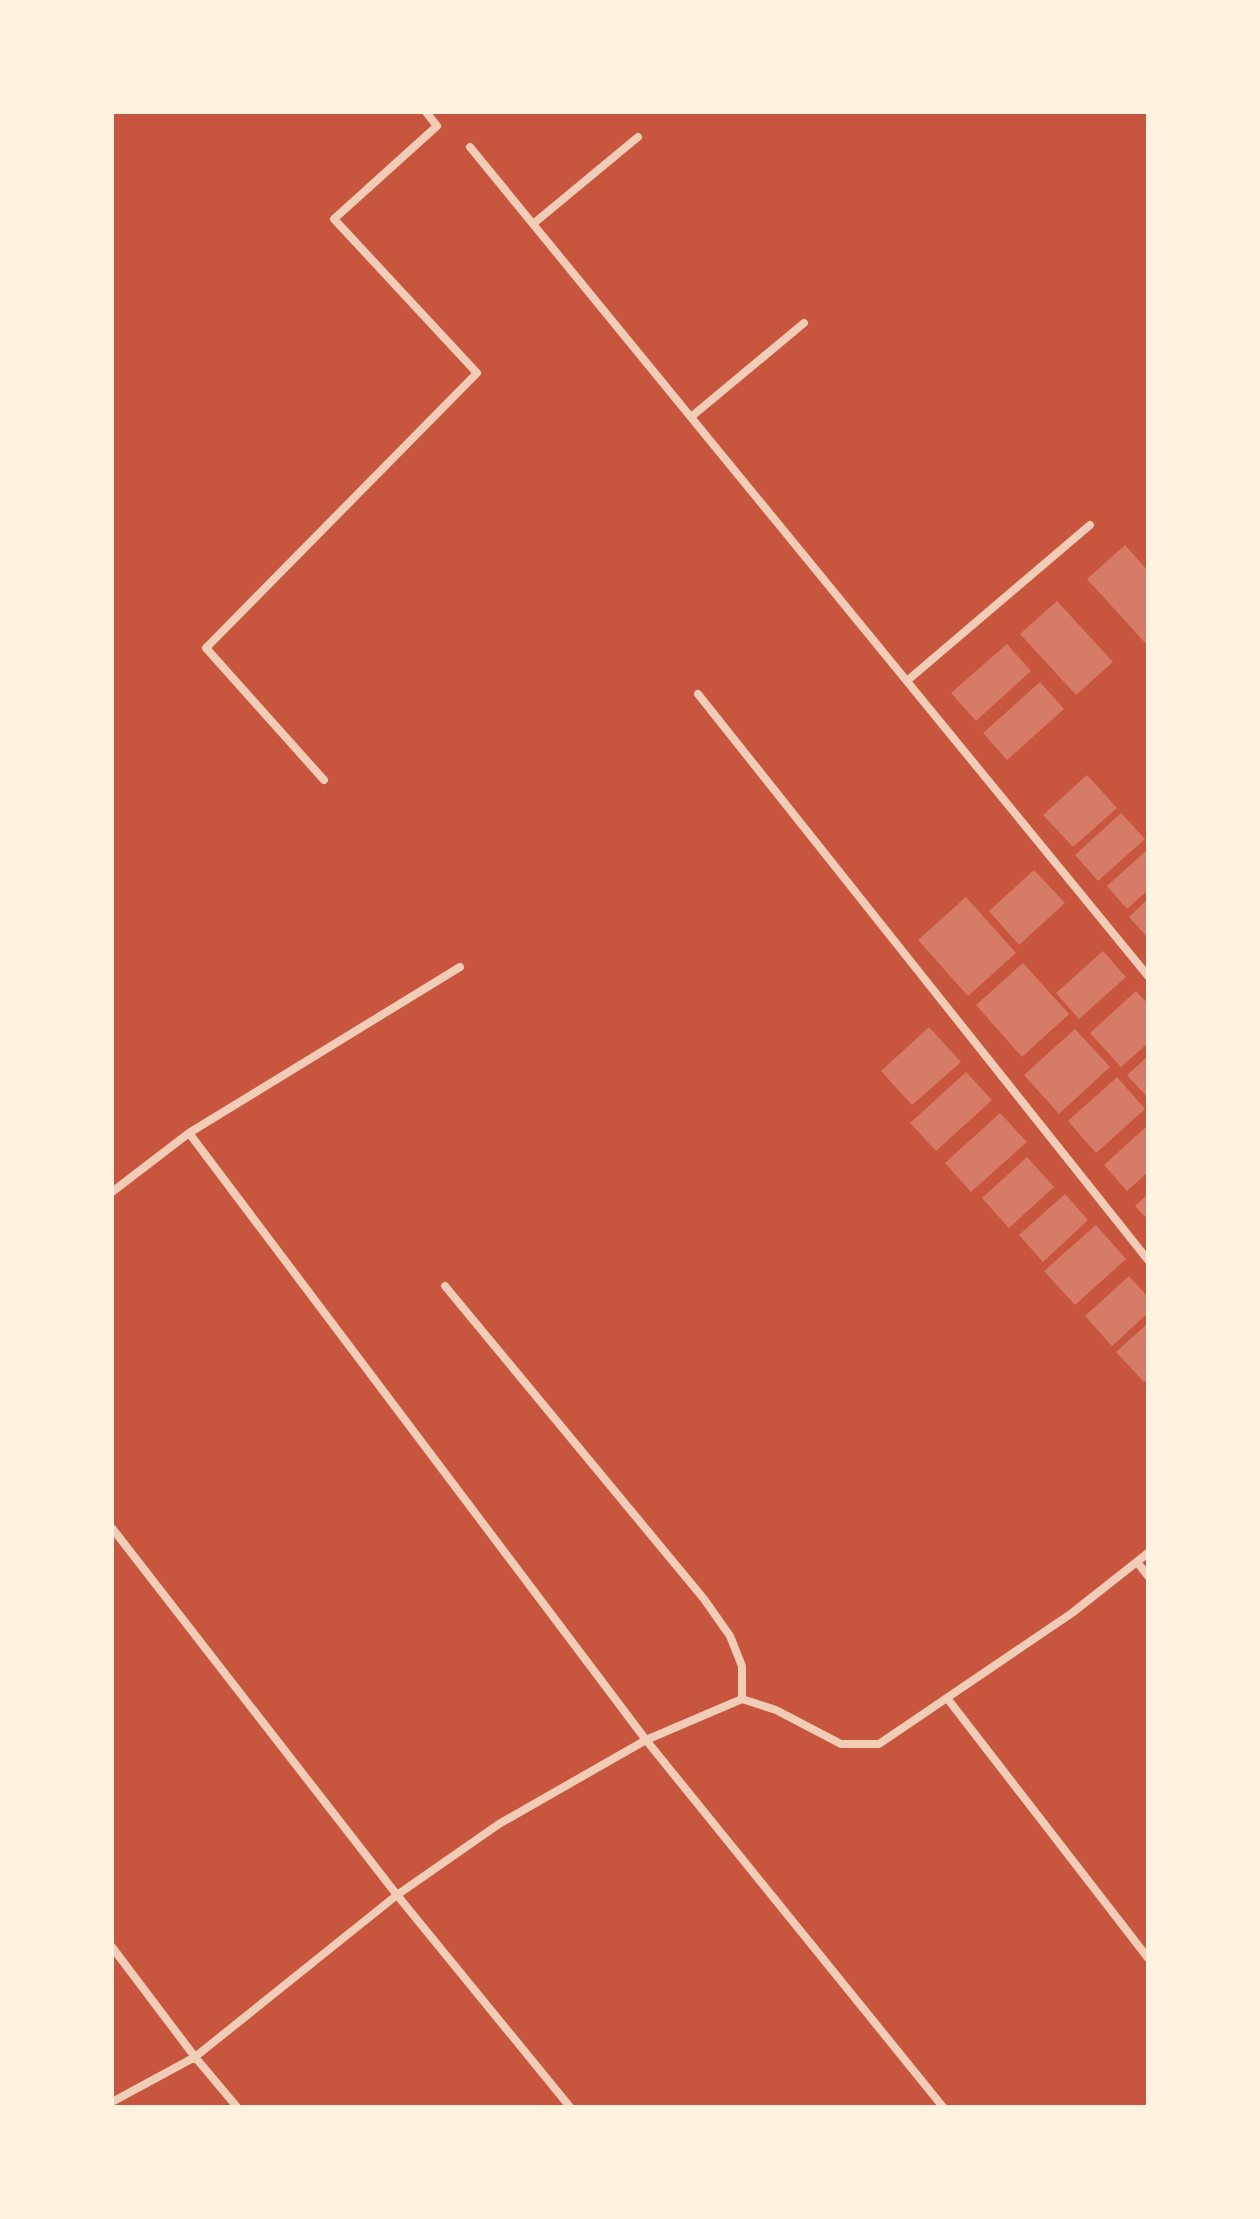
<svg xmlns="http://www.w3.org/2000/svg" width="1260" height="2219" font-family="'Roboto Serif',serif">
<rect width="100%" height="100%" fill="#c8553d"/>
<path fill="#d67c66" d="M1125,545L1148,571V646L1087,579Z
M1057,601L1113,662L1076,695L1020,634Z
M1007,644L1031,671L976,721L951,693Z
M1040,682L1064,709L1007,760L983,733Z
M1087,775L1117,808L1073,847L1043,815Z
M1121,813L1145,839L1098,881L1075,855Z
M1148,849V890L1127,909L1107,886Z
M1034,870L1065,903L1019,945L989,911Z
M966,897L1016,953L968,996L918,940Z
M1148,899V938L1129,917Z
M1103,951L1126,977L1079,1019L1056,993Z
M1023,963L1069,1014L1022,1057L976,1005Z
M1136,991L1148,1004V1043L1121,1067L1090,1033Z
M929,1027L961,1062L912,1105L881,1071Z
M1075,1029L1110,1067L1059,1114L1024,1075Z
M1148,1056V1098L1127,1075Z
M966,1072L992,1100L936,1151L910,1123Z
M1117,1077L1145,1109L1096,1153L1068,1121Z
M1000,1113L1027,1142L971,1192L945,1163Z
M1148,1125V1172L1127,1191L1104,1165Z
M1027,1157L1054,1187L1009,1228L982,1198Z
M1065,1194L1088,1220L1043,1262L1019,1235Z
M1148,1194V1220L1135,1206Z
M1096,1225L1126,1259L1075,1305L1044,1271Z
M1129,1276L1148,1297V1313L1112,1346L1085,1316Z
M1148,1323V1378L1144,1382L1116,1352Z"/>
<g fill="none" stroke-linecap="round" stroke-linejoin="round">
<path stroke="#f1ccb7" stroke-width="8" d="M470,147L1148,976
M533,224L638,137
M691,417L804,323
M908,680L1090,525
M698,694L1148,1260
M324,780L206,648L477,373L334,219L437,126L426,112
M189,1133L460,967
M112,1192L189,1133L646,1740L943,2107
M445,1286L704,1599L730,1636L742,1666V1699
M112,1528L397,1895L570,2107
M1137,1562L1148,1576
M947,1698L1148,1958
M112,1947L195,2057L237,2107
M112,2102L195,2057L397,1895L499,1824L646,1740L742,1699L776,1710L841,1744H879L1072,1613L1148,1553"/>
</g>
<rect width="1260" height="2219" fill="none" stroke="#fff3e0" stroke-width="228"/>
</svg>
